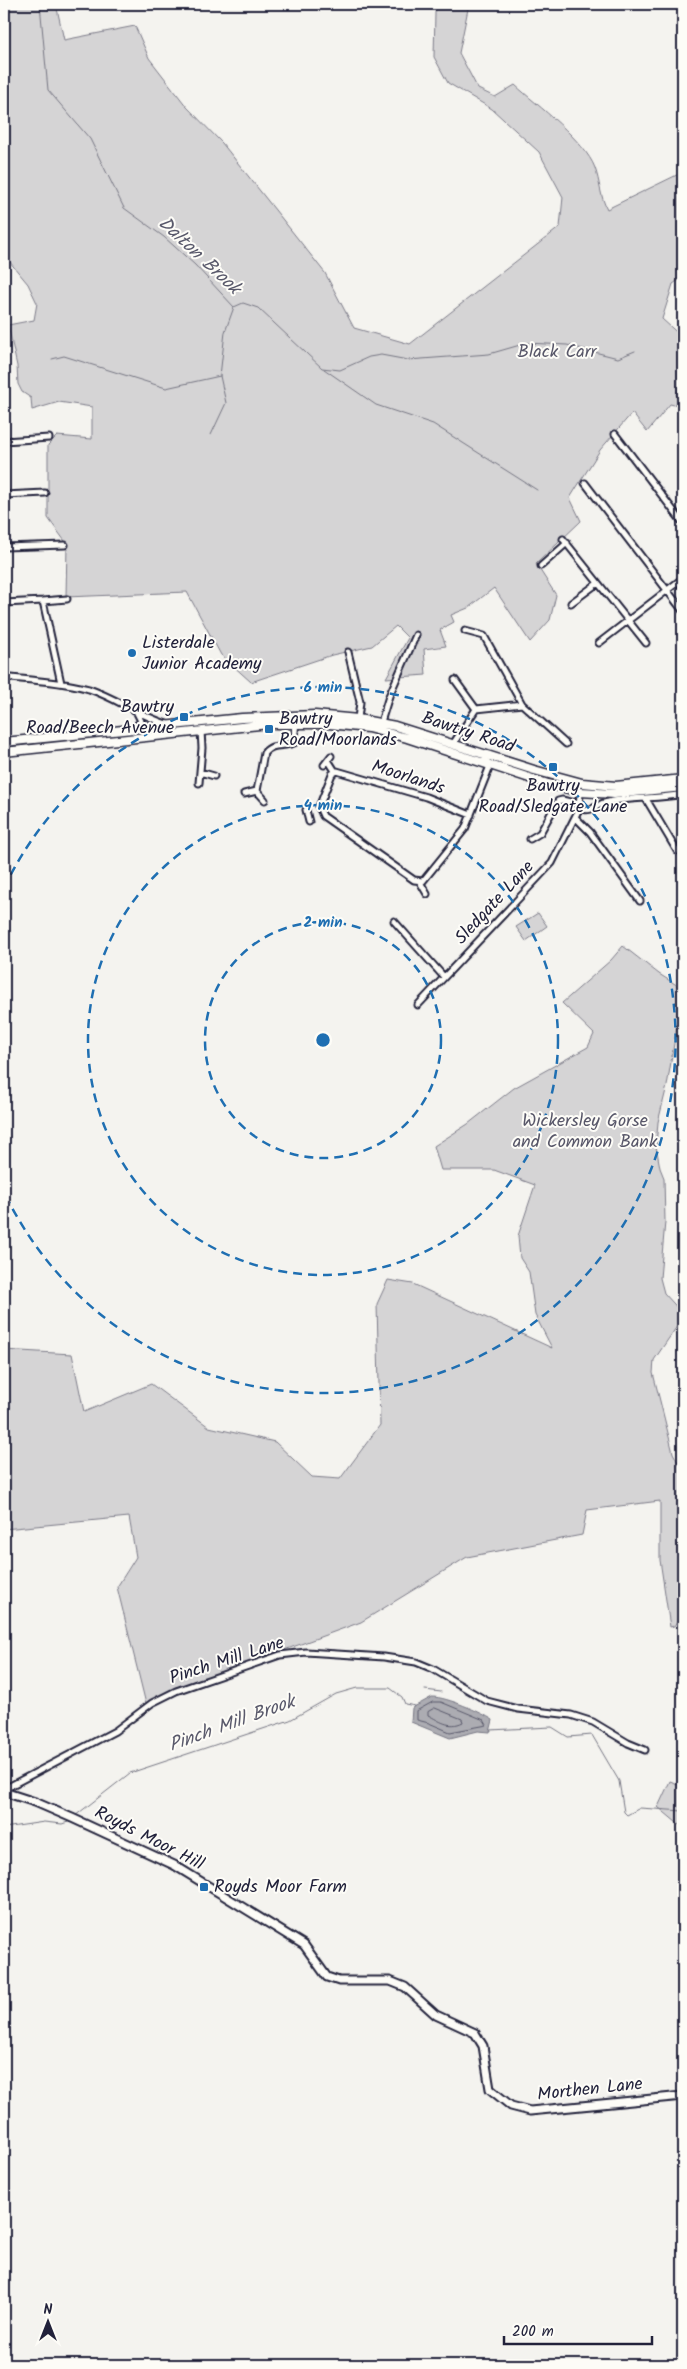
<svg xmlns="http://www.w3.org/2000/svg" width="687" height="2369" font-family="Kalam,sans-serif">
<rect width="100%" height="100%" fill="#f4f3ef"/>
<filter id="ink" filterUnits="userSpaceOnUse"><feTurbulence type="fractalNoise" baseFrequency=".02" numOctaves="2"/><feDisplacementMap in="SourceGraphic" scale="10" xChannelSelector="R" yChannelSelector="G"/><feConvolveMatrix kernelMatrix="1 2 1 2 8 2 1 2 1" color-interpolation-filters="sRGB"/></filter>
<g filter="url(#ink)">
<path fill="#d5d4d5" stroke="#7c7b88" d="M4,4H56L64,40L135,26L149,58L187,107L222,143L325,273L354,328L410,344L560,227L563,197L539,152L492,109L448,83L434,57L435,13L437,4H469L459,53L478,89L495,97L515,85C537,105 585,141 595,168C600,182 600,196 607,209L683,172V277L673,284L662,319L683,338V379L676,395L681,400L674,405L670,404L647,432L632,413L600,450L570,498L581,521L536,564L556,595L550,620L530,642L494,588L468,608L451,615L454,622L440,630L446,646L424,649L426,675L386,678L408,638L396,626L372,646L332,655L251,682L221,655L187,592L66,597L67,544L48,518V445L57,436L92,439V407L59,402L32,410L31,398L22,392L18,384L17,366L8,325L34,320L37,303L28,284L4,255Z
M538,913L547,926L526,941L516,927Z
M623,946L659,974L683,989L667,1086L658,1122L656,1146L660,1168L664,1178L665,1222L660,1278L664,1293L683,1314L682,1319L654,1360L653,1373L673,1453L683,1471V1611L674,1626L670,1627L660,1560V1501L587,1510L582,1535L467,1557L361,1622L164,1694L146,1704L117,1587L136,1557L129,1517L4,1529V1350L72,1354L84,1412L151,1384L209,1427L275,1442L312,1477L340,1479L380,1425L377,1304L388,1280L413,1284L552,1348L535,1315L529,1272L520,1258L518,1236L535,1185L494,1170H441L434,1146L468,1124L514,1088L588,1047L594,1034L562,1003L611,960Z
M670,1781L683,1786V1828L658,1807Z"/>
<path fill="#acacb2" stroke="#757582" d="M432,1697C447,1697 481,1712 493,1720L490,1732L478,1731L450,1738L411,1722L412,1708Z"/>
<g fill="none" stroke-linecap="round" stroke-linejoin="round">
<path stroke="#59596b" stroke-width="1" d="M433,1702H441L484,1720L487,1725L450,1732L429,1723L417,1720V1711Z
M435,1708L462,1719L463,1722C449,1729 440,1721 428,1715V1712Z"/>
<path stroke="#757582" stroke-width="1" d="M40,4L48,90L90,139L124,208L164,237L195,265L234,307L243,303L258,308L322,368L340,370L369,357L381,355L408,360L489,354L527,343L567,345L618,358L635,351
M52,359L64,356L166,388L220,376
M324,369L376,405L433,424L537,490
M211,435L226,403L220,376L225,332L234,307
M425,1690L441,1692
M490,1730L552,1727L568,1737L592,1735L619,1781L624,1812L627,1815L640,1808L683,1811
M75,1816L130,1773L290,1720L336,1694L357,1688H390L402,1697L405,1704L415,1706
M4,1828L44,1822L62,1824L71,1821"/>
<defs>
<path id="minor" d="M615,434L683,523
M4,441L49,438
M585,483L683,611
M4,495L45,493
M563,539L646,643
M4,547L65,545
M541,566L567,543
M43,601L67,599
M4,603L43,601L61,683
M571,603L598,583
M465,631L484,636L522,704
M599,643L683,578
M348,652L360,702L358,719
M4,677C32,681 62,681 89,689C116,698 140,716 167,724
M455,680L476,709
M381,722L389,696L416,635
M134,728L141,721L136,711
M453,744L476,709L522,704L566,744
M328,760L335,771
M324,765L331,756
M200,772L214,776
M199,783L202,748L201,731
M257,791L265,800
M580,792L579,809C597,812 594,804 608,802C633,797 658,799 683,794
M244,794L257,791L264,753C273,742 283,748 294,743L296,721
M646,799L677,851
M306,810L309,822
M471,815L426,797L337,771L332,774L319,807L323,816L414,880L423,881L465,829L490,766L484,756
M576,818L590,832L640,901
M530,839L540,833L558,801L562,800L579,804
M420,882L427,894
M394,921L444,977
M418,1005L552,863L579,809
M5,1792L10,1786L115,1731L152,1703L176,1691L280,1655L306,1652L384,1657L416,1662L433,1669L487,1701L518,1709L571,1715L593,1722L628,1743L645,1750"/>
<path id="secondary" d="M4,1792L35,1802L72,1818L174,1865L304,1945L327,1977L339,1981H390L405,1987L436,2015L475,2033L483,2046L490,2089L511,2106L530,2111L683,2096"/>
<path id="primary" d="M4,742L242,718L315,715L358,719L395,726L534,770L582,783L616,786L683,779
M4,752L269,724H329L368,728L407,738L548,784L580,792L614,794L683,787"/>
</defs>
<use href="#minor" stroke="#22223b" stroke-width="9"/>
<use href="#secondary" stroke="#22223b" stroke-width="11"/>
<use href="#primary" stroke="#22223b" stroke-width="11"/>
<use href="#minor" stroke="#fdfcf7" stroke-width="5"/>
<use href="#secondary" stroke="#fdfcf7" stroke-width="7"/>
<use href="#primary" stroke="#fdfcf7" stroke-width="8"/>
</g>
</g>
<g fill="none" stroke="#1f6fb2" stroke-width="2.5" stroke-dasharray="9 6">
<circle cx="323" cy="1040" r="118"/>
<circle cx="323" cy="1040" r="235"/>
<path d="M4 888A353 353 0 1 1 4 1192"/>
</g>
<g fill="#1f6fb2" stroke="#fdfcf7" stroke-width="2">
<circle cx="132" cy="653" r="5"/>
<rect x="179" y="712" width="10" height="10" rx="2.5"/>
<rect x="264" y="724" width="10" height="10" rx="2.5"/>
<rect x="548" y="762" width="10" height="10" rx="2.5"/>
<rect x="199" y="1882" width="10" height="10" rx="2.5"/>
</g>
<g text-anchor="middle" dominant-baseline="central" stroke-width="4" stroke-linejoin="round" paint-order="stroke">
<g font-size="18" fill="#585769" stroke="#fdfcf7">
<text x="557" y="352">Black Carr</text>
<text x="585" y="1121">Wickersley Gorse<tspan x="585" dy="21">and Common Bank</tspan></text>
</g>
<g font-size="18" fill="#22223b" stroke="#fdfcf7" text-anchor="start">
<text x="142" y="643">Listerdale<tspan x="142" dy="21">Junior Academy</tspan></text>
<text x="174" y="707" text-anchor="end">Bawtry<tspan x="174" dy="21">Road/Beech Avenue</tspan></text>
<text x="279" y="719">Bawtry<tspan x="279" dy="21">Road/Moorlands</tspan></text>
<text x="553" y="786" text-anchor="middle">Bawtry<tspan x="553" dy="21">Road/Sledgate Lane</tspan></text>
<text x="214" y="1887">Royds Moor Farm</text>
</g>
<g font-size="18" fill="#22223b" stroke="#fdfcf7">
<text transform="translate(468 733) rotate(18)">Bawtry Road</text>
<text transform="translate(408 778) rotate(18)">Moorlands</text>
<text transform="translate(495 903) rotate(-47)">Sledgate Lane</text>
<text transform="translate(227 1661) rotate(-18)">Pinch Mill Lane</text>
<text transform="translate(149 1839) rotate(27)">Royds Moor Hill</text>
<text transform="translate(590 2090) rotate(-6)">Morthen Lane</text>
</g>
<g font-size="19" font-style="italic" fill="#59596b" stroke="#fdfcf7">
<text transform="translate(199 256) rotate(43)">Dalton Brook</text>
<text transform="translate(232 1724) rotate(-20)">Pinch Mill Brook</text>
</g>
</g>
<circle cx="323" cy="1040" r="8" fill="#1f6fb2" stroke="#fdfcf7" stroke-width="2.5"/>
<g font-size="15" text-anchor="middle" font-weight="bold" fill="#1f6fb2" stroke="#fdfcf7" stroke-width="4" stroke-linejoin="round" paint-order="stroke">
<text x="323" y="692">6 min</text>
<text x="323" y="810">4 min</text>
<text x="323" y="927">2 min</text>
</g>
<rect width="687" height="2369" fill="none" stroke="#fdfcf7" stroke-width="20"/>
<rect x="10" y="10" width="667" height="2349" fill="none" stroke="#22223b" stroke-width="2" filter="url(#ink)"/>
<g transform="translate(48 2322)" stroke="#fdfcf7" stroke-width="4" paint-order="stroke">
<path d="M0-4L9 19L0 12L-9 19Z" fill="#22223b"/>
<text y="-8" font-size="14" font-weight="bold" text-anchor="middle" fill="#22223b">N</text>
</g>
<path d="M504 2336v8h148v-8" fill="none" stroke="#22223b" stroke-width="2.5"/>
<text x="512" y="2336" font-size="15" fill="#22223b" stroke="#fdfcf7" stroke-width="4" paint-order="stroke">200 m</text>
</svg>
